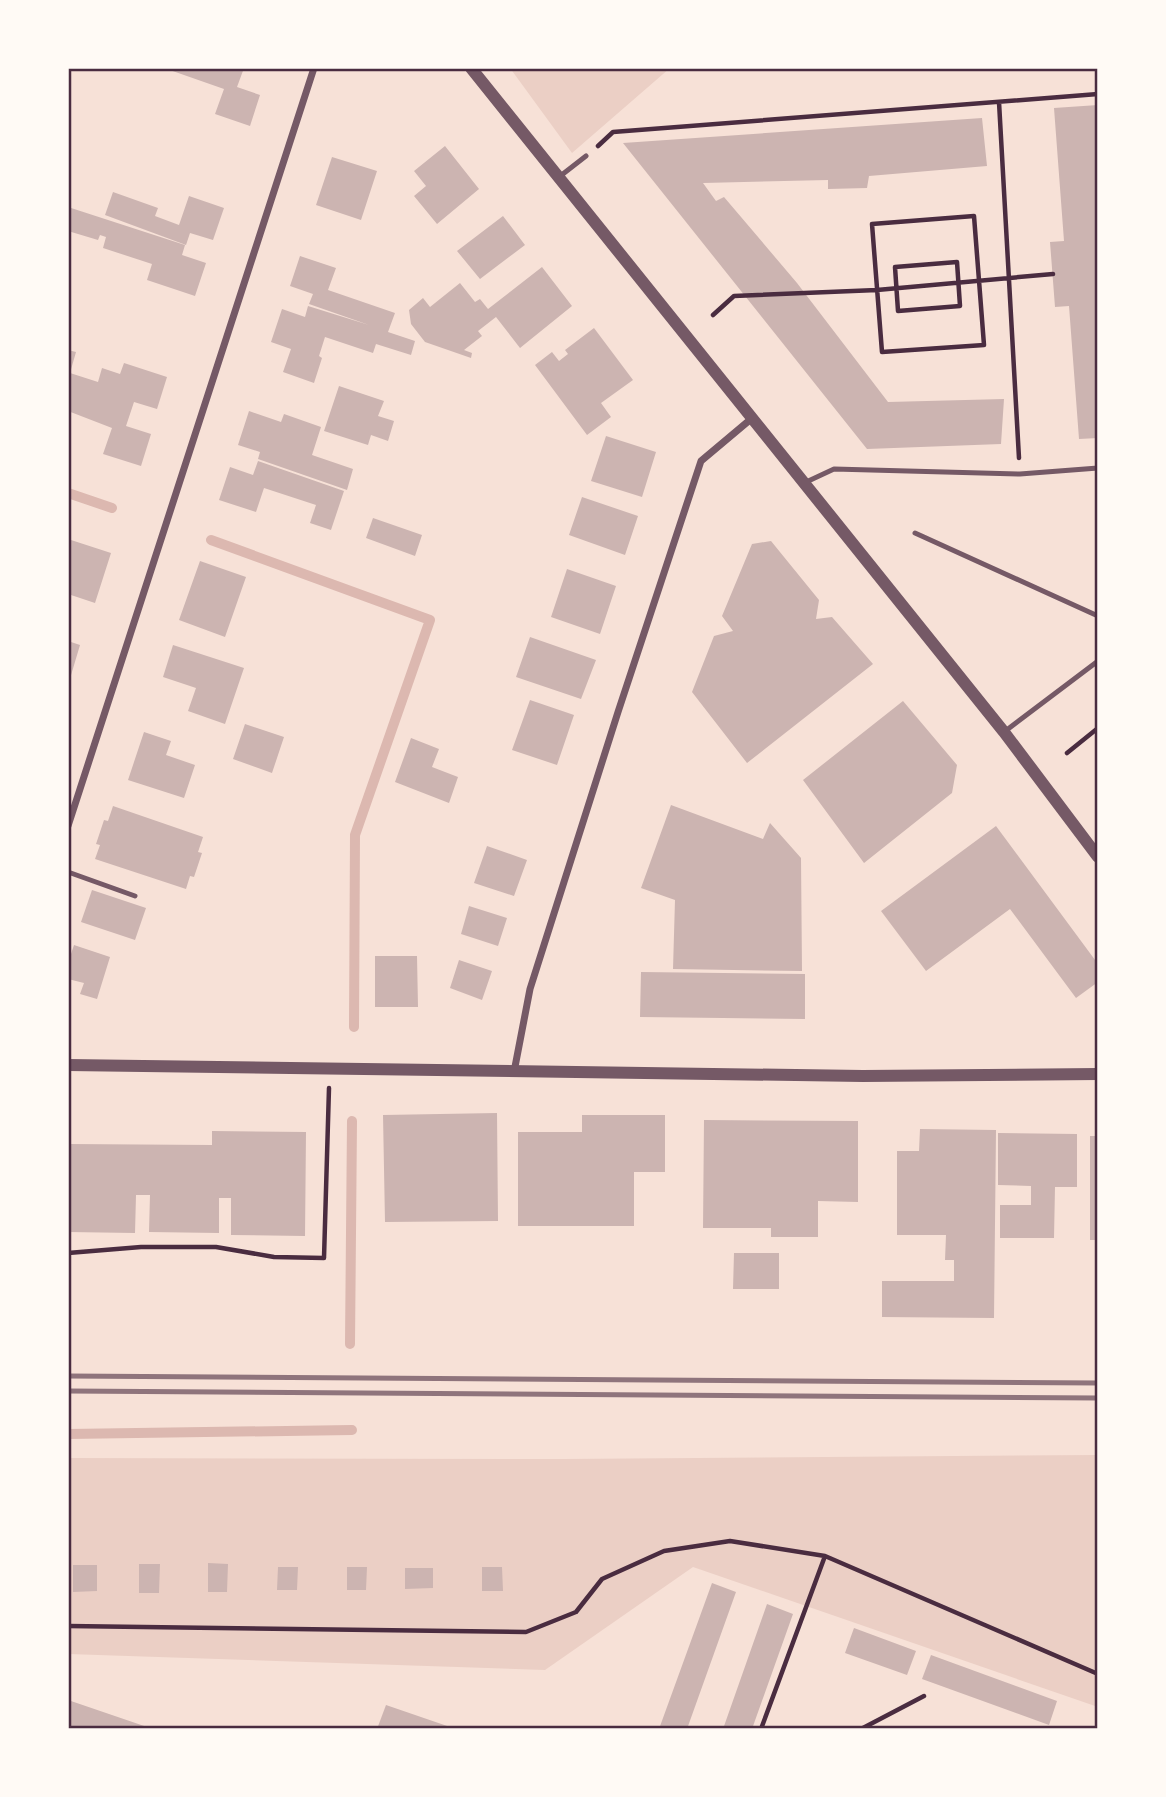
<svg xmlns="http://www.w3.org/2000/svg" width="1166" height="1797" font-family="Ubuntu,sans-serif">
<rect width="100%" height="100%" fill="#f7e1d7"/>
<path fill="#ebcfc5" d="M510,68H670L572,153Z
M1098,1455V1707L693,1567L545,1670L68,1654V1458L563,1459Z"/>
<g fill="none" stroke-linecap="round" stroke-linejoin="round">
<path stroke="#dcb8b0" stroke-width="10" d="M68,493L112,508
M211,540L430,620L355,835L354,1027
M350,1344L352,1121
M68,1434L352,1430"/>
</g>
<path fill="#ccb4b1" d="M164,68H244L237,87L260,95L250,126L215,114L224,89Z
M1098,105V438L1079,439L1069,306L1055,307L1050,242L1064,241L1054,108Z
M982,118L987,166L869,176L867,188L828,189V180L703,183L716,201L724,197L797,283L888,402L1004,399L1001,444L867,449L623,143Z
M445,146L479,189L437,224L414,196L426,186L414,171Z
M332,157L377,171L361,220L316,205Z
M113,192L158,208L155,216L179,225L189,196L224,208L213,240L190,233L186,245L105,215Z
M68,207L185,245L182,255L206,263L195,296L147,280L152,264L103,248L106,237L100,235L98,240L68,231Z
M503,216L525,245L480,279L457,251Z
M300,256L336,268L328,290L395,313L388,332L415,341L411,355L376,344L373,353L325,337L319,356L322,358L314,383L283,372L291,349L271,342L282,309L305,317L308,306L369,325L309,304L313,294L290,286Z
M542,267L572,306L520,348L496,317L478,331L482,336L464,350L472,353L471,358L425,342L411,324L409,310L423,298L430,307L460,283L475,302L480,299L488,309Z
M594,328L633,380L601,403L611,417L587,435L535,365L552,352L559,361L568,354L565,350Z
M68,350L76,352L70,373L98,382L102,368L120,374L124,363L167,377L157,409L134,402L126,426L151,434L141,466L103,454L112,428L68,411Z
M339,386L384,401L378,416L394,421L388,441L371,435L368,445L324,431Z
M249,411L281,422L284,414L321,427L312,455L353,469L347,490L258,459L260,452L238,445Z
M606,436L656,452L642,497L591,481Z
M258,461L344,491L331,530L310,523L316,505L264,488L256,512L219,500L230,467L253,475Z
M582,497L638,516L625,555L569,535Z
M373,518L422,535L415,556L366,538Z
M71,540L111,553L95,603L68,594V548Z
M771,541L819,600L816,619L832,617L873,664L747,763L692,692L714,636L733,631L722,616L752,544Z
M200,561L246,577L225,637L179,620Z
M567,569L616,586L600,634L551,617Z
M530,637L596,660L581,699L516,677Z
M68,641L80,645L69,682H68Z
M173,645L244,668L225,724L188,711L196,688L163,677Z
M530,700L574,715L557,765L512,750Z
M903,701L957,765L952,793L864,863L803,780Z
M245,724L284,737L272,773L233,759Z
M144,732L171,741L166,755L195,765L184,798L128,780Z
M411,738L439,749L432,767L458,777L449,803L395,782Z
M671,805L763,839L770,823L801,858L802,971L673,969L675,900L641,888Z
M113,806L203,837L198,852L202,853L194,877L190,876L186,889L95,859L100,845L96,844L104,820L108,821Z
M996,826L1098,964V982L1076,998L1010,909L926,971L881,911Z
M487,846L527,860L514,896L474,883Z
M92,890L146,908L135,940L81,922Z
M469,906L507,918L498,946L461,934Z
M74,945L110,957L97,999L80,994L84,983L68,979V963Z
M375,956H417L418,1007H375Z
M459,960L492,971L482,1000L450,988Z
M641,972L805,974V1019L640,1017Z
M497,1113L498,1221L385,1222L383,1115Z
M582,1115H665V1172H634V1226H518V1132H582Z
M704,1120L858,1121V1202L818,1201V1237H771V1228H703Z
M920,1129L996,1130L994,1318L882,1317V1281H954V1260H945L946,1235H897V1151H919Z
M212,1131L306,1132L305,1236L231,1235V1198H219V1233L149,1232L150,1195H136L135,1233L68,1232V1144L212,1145Z
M998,1133L1077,1134V1187H1055L1054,1238H1000V1205H1031V1186L998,1185Z
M1090,1136H1098V1240H1090Z
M734,1253H779V1289H733Z
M208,1563L228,1564L227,1592H208Z
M139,1564H160L159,1593H139Z
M73,1565H97V1591L73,1592Z
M278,1567H298L297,1590H277Z
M347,1567H367L366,1590H347Z
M482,1567H502L503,1591H482Z
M405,1568H433V1588L405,1589Z
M712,1583L736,1592L687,1729H659Z
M767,1604L793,1614L752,1729H723Z
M854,1628L916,1651L907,1675L845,1653Z
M931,1655L1057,1701L1049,1725L922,1679Z
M68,1700L150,1728V1729H68Z
M386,1705L453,1728V1729H377Z"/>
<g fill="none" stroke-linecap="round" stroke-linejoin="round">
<path stroke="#4a2c40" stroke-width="4.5" d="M999,102L1019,458
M598,146L613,132L1098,94
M974,216L984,345L882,352L872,224Z
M957,262L960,306L898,311L895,267Z
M713,315L734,296L877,290L1053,274
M1067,753L1098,728
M68,1253L141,1247H216L274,1257L324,1258L329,1088
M68,1626L526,1632L576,1612L602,1579L664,1551L730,1541L825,1556L1098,1674
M761,1729L825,1556
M861,1729L924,1696"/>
<path stroke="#755966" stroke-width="5" d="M559,177L586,156
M804,483L834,469L1020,474L1098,468
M915,533L1098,616
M1004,732L1098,661
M68,872L135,896"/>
<path stroke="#755966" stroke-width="7" d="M68,826L314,68
M514,1072L530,989L618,712L701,461L751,419"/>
<path stroke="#755966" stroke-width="12" d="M471,68L1004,732L1098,857
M68,1065L863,1076L1098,1074"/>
<path stroke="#8f747c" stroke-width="5" d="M68,1376L1098,1383
M68,1391L1098,1398"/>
</g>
<rect width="1166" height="1797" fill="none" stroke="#fffaf5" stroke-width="140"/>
<rect x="70" y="70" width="1026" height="1657" fill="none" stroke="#4a2c40" stroke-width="2.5"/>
</svg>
